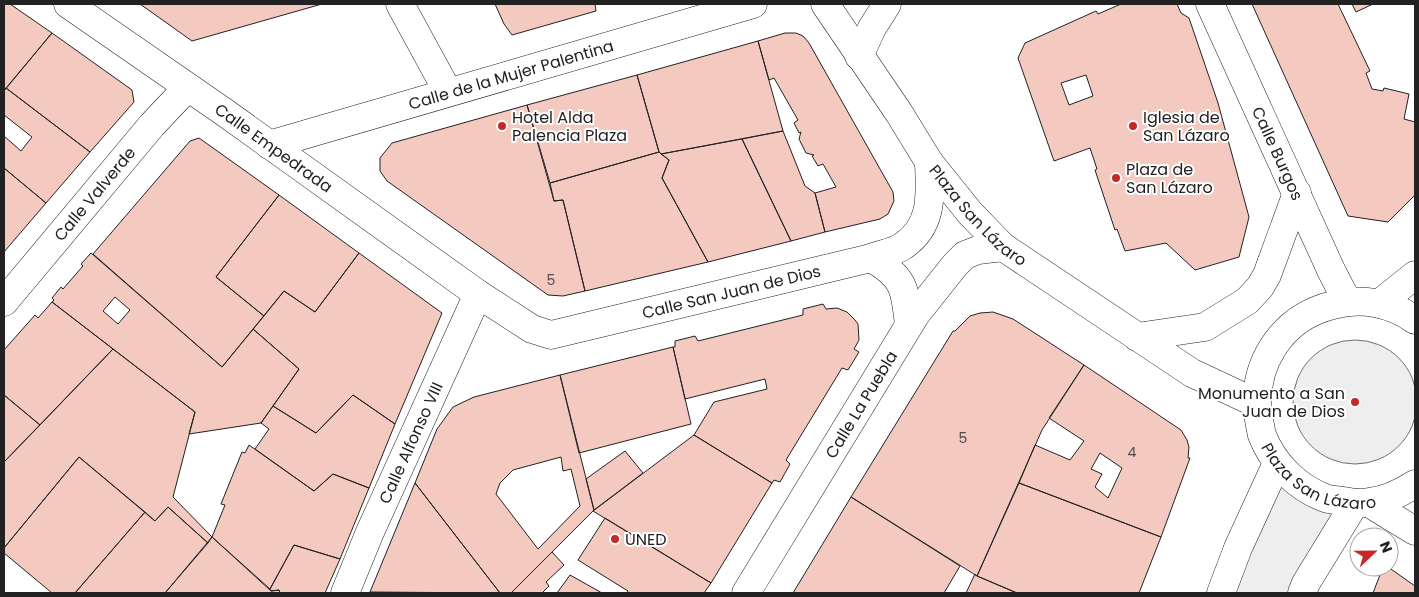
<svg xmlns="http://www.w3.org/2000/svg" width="1419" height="597" font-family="Poppins,sans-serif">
<rect width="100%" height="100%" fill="#fff"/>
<path fill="#eee" stroke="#6f6f6f" d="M1293 402a62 62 0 1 1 124 0a62 62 0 1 1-124 0Z
M1277,463L1355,503L1302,593H1221Z"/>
<path fill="#f3c9c0" stroke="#222" fill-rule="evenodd" d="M4,4H10L52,33L4,91Z
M140,4H322L192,41Z
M495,4H595L596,11L512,35L504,24Z
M1121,4H1177L1181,13L1189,18L1218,103L1249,217L1239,257L1195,270L1166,243L1125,251L1117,229L1115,230L1095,170L1097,169L1090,148L1054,161L1018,58L1025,43L1096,11L1098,14ZM1086,75L1093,96L1069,105L1061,83Z
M1252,4H1338L1370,71L1366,73L1372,89L1383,91L1384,88L1409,94L1404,119L1415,122V195L1388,222L1348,216Z
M1352,4H1373L1356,12Z
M52,33L132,90L134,102L90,152L6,88Z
M785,33H796L803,36L809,43L893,192L894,201L888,214L880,219L825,232L815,193L836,187L823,164L818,166L812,156L814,155L806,153L799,139L801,132L799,133L794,123L798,120L774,78L769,80L758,41Z
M758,41L783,131L661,154L659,152L637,75Z
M637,75L659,152L550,183L527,105Z
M6,88L90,152L46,203L4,168V136L21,151L32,137L4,115V91Z
M527,105L554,201L563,200L585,291L563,296L548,295L387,181L380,171V158L392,143Z
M783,131L805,186L815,193L825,232L791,241L742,139Z
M199,138L279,195L216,277L264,316L222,367L93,254L190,141Z
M742,139L791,241L708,262L662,178L669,160L661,154Z
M659,152L669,160L662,178L708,262L585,291L563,200L554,201L550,183Z
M4,168L46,203L4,252Z
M279,195L359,253L315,312L284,291L264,316L216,277Z
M91,253L222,367L253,329L299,369L261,423L189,434L195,412L52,302L54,300L52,298L61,287L63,289L83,266L81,264ZM115,297L130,310L118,324L103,311Z
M359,253L442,313L395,424L353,395L316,433L273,406L299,369L253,329L284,291L315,312Z
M52,302L113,349L40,425L4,395V350L35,315L38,318Z
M823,304L826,309L837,308L847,312L855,320L858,324L859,340L854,349L859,352L848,370L842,368L786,460L790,464L780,482L774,480L772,483L694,435L714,402L767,389L765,379L685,399L673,347H675V341L695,336L698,341L803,315V309Z
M993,312L1013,319L1084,365L1042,430L977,576L851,497L953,331H955L970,316L980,313Z
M673,347L691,424L579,453L560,375Z
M113,349L195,412L173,497L212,537L208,543L168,507L155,521L79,457L4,548V462Z
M1084,365L1181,430L1187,440L1189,447L1188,458H1190L1161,537L1019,483L1035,445L1070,460L1084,441L1049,418ZM1100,453L1122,468L1108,498L1095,487L1102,474L1091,469Z
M560,375L594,510L511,593H500L415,483L437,429L453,407L474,397ZM561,457L563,471L571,469L580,506L538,549L496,494L500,483L513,470Z
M4,395L40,425L4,462Z
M353,395L395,424L369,488L333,474L314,491L255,449L269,429L261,423L273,406L316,433Z
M694,435L772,483L711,583L593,511Z
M249,445L314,491L333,474L369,488L340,559L294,545L270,589L212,537L225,505L221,504L242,452L245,453Z
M625,451L643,473L594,510L586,479Z
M79,457L145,512L75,593H52L4,553V548Z
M415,483L500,593L370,592Z
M1019,483L1161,537L1139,593H1017L977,576Z
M851,497L960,566L944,593H793Z
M168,507L208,543L165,593H75L145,512L155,521Z
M605,518L711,583L704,593H627L628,591L578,560Z
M212,537L271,591L279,590L280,593H165Z
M294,545L340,559L325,593H280L279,590L271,591L270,589Z
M552,552L564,565L546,582L549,586L542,593H511Z
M1383,567H1388L1415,586V593H1373Z
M975,574L977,576L1017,593H966Z
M570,575L602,593H557Z"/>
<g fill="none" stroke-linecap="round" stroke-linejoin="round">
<defs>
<g id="street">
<path id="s1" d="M68,4L224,112L478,294L532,329L551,335L871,258C881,254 895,252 903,246C934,225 930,194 929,162"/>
<path d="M400,4L448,92"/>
<path id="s2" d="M825,4L899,113L929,162L970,213L1003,247L1192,373L1256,403"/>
<path id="s3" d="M1210,4L1331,270L1347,301"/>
<path d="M859,56L872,28L887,4"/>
<path id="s4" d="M269,145L753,4"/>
<path d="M871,258C905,277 905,289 909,325"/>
<path id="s5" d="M4,302L152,125L187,88"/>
<path d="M1137,337L1205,327L1247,301L1260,287L1267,275L1297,193"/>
<path id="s6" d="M345,593L370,532L478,294"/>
<path id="s7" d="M746,593L916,314L955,265L965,255L978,250L1003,247"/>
</g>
<g id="secondary">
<path d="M1380,303L1415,275"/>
<path id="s8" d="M1415,320C1392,303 1361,297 1333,305C1280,318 1250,367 1259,420C1260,425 1261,431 1262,435C1273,463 1296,487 1325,498C1330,500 1337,500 1343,501C1352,503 1361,504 1370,502C1387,500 1401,493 1415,484"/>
<path d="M1369,503L1415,531"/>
<path d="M1221,593L1238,548L1277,463"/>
<path d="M1302,593L1306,583L1355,503"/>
</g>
</defs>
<use href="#street" stroke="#222" stroke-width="29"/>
<use href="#secondary" stroke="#222" stroke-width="29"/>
<use href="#street" stroke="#fff" stroke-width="28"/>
<use href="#secondary" stroke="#fff" stroke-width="28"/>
</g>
<g fill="#c62828" stroke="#fff" stroke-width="2">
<circle cx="502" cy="126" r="5"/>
<circle cx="1133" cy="126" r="5"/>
<circle cx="1116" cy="178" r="5"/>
<circle cx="1355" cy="402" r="5"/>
<circle cx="615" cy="539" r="5"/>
</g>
<g text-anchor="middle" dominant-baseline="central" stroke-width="4" stroke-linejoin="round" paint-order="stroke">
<g font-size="14" fill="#564c4a">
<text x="551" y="280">5</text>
<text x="963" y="438">5</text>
<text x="1132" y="452">4</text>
</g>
<g font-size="16" fill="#222" stroke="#fff">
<text stroke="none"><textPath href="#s4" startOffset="252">Calle de la Mujer Palentina</textPath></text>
<text stroke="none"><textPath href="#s1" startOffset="251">Calle Empedrada</textPath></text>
<text stroke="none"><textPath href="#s3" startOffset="164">Calle Burgos</textPath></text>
<text stroke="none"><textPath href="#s5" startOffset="141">Calle Valverde</textPath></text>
<text stroke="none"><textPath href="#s2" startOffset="262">Plaza San Lázaro</textPath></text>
<text stroke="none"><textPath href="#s1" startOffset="772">Calle San Juan de Dios</textPath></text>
<text stroke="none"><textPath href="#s7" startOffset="221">Calle La Puebla</textPath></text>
<text stroke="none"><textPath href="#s6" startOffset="164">Calle Alfonso VIII</textPath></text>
<text stroke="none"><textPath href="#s8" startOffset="329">Plaza San Lázaro</textPath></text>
</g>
<g font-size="16" fill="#222" stroke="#fff" text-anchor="start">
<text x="512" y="117">Hotel Alda<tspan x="512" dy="18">Palencia Plaza</tspan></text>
<text x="1143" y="117">Iglesia de<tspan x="1143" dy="18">San Lázaro</tspan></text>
<text x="1126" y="169">Plaza de<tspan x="1126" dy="18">San Lázaro</tspan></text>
<text x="1345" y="393" text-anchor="end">Monumento a San<tspan x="1345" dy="18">Juan de Dios</tspan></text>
<text x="625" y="539">UNED</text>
</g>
</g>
<rect width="1419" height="597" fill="none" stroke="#222222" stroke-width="10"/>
<g transform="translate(1374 552) rotate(68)"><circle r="24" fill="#ffffff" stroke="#a7a7a7"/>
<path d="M0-4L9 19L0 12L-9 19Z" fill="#c62828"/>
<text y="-8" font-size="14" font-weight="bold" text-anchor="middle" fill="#222222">N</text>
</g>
</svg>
